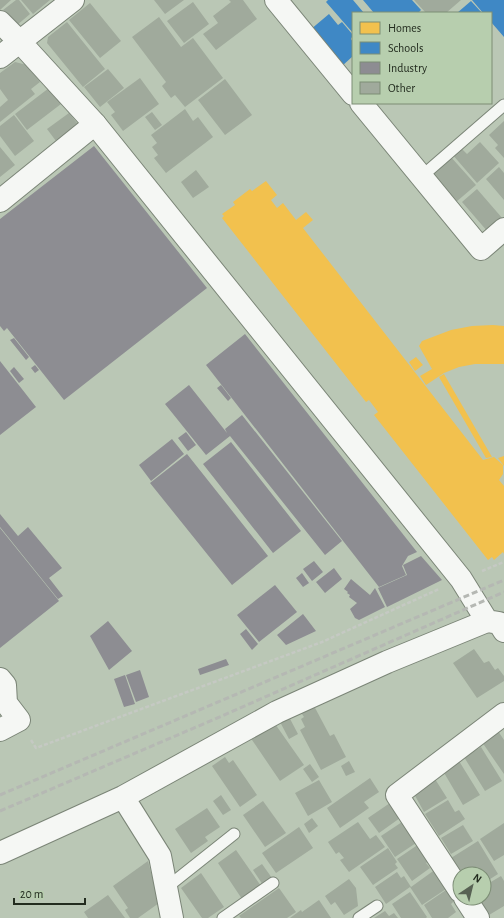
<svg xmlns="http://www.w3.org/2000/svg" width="504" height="918" font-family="'Alegreya Sans',sans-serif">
<rect width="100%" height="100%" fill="#bac7b5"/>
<path fill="#f2c14e" d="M266,181L277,195L271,200L277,208L283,203L296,220L306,212L313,220L303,228L483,460L494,457L503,465V474L499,480L504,486V554L503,552L494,560L492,557L488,560L374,415L378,412L369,400L366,402L222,218L224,216L222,214L235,205L233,202L250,189L252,191Z
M493,325L504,326V364H475L459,367L444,373L426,385L420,376L432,369L419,346L422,341L451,330L472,326Z
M416,357L423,365L415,371L409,362Z
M444,374L492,457L486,458L439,377Z
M504,456V466L498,458Z"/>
<path fill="#3f88c5" d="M328,0H353L364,13H353V33L326,2Z
M363,0H412L421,10L418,13H374Z
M472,0H504V37L491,22V13H483Z
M471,1L482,13H457Z
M329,14L338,25L342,22L353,35L351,39L353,42V56L342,66L310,30Z"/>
<path fill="#8d8d92" d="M94,146L207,288L64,400L7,328L4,331L0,326V219Z
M245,334L417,552L408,556L402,566L406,575L379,587L206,365Z
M14,338L29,357L26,360L10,340Z
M0,361L36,407L0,435Z
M35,365L39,370L35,373L31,368Z
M14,367L24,379L19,383L10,371Z
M189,385L227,433L225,429L242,415L342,541L325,555L230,436L206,455L165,404Z
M221,385L231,398L228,401L217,388Z
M186,432L196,445L188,451L178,438Z
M172,439L184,454L151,481L139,465Z
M231,442L301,531L273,553L203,464Z
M187,454L268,556L232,585L150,483Z
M0,514L18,536L28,527L62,568L49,578L63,596L58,599L0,527Z
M0,528L59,601L0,648Z
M421,556L442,580L387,607L378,588L407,575L403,565Z
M314,561L323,572L312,581L303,569Z
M334,568L342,579L325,593L316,582Z
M302,573L309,583L303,587L296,578Z
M351,579L370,595L375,588L385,607L359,620L355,618L350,609L357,603L349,597L350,595L347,593L348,592L344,589Z
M275,585L297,612L259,642L237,615Z
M303,614L316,631L286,645L277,635Z
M108,621L132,651L109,670L90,636Z
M246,629L258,644L252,650L240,634Z
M226,659L229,665L200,675L198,669Z
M140,670L149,697L136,702L126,675Z
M125,675L135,704L124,707L114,679Z"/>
<path fill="#a0aa9c" d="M0,0H11L0,10Z
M16,0H19L30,14L16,26L3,10Z
M21,0H50L33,14Z
M154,0H184L165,14Z
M229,0H243L257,19L216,50L203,34L218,23L213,16L231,2Z
M414,0H461L446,13H426Z
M193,2L209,24L184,43L167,21Z
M90,3L121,41L100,58L69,20Z
M159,17L181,47L193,38L223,78L185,107L175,95L171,98L162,86L166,82L132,37Z
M67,22L105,69L83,87L47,43L48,37Z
M15,62L27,65L40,82L31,89L35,94L0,122V107L8,100L0,89V73Z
M108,69L124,88L100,107L84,87Z
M140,78L159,104L123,131L111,115L115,112L107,102Z
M225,79L252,115L225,135L198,100Z
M49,88L61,104L27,130L15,114Z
M185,109L193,121L198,117L213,137L166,173L154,158L158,155L152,147L157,143L151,135Z
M152,112L162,125L155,130L145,117Z
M69,113L81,128L59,145L47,129Z
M14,115L34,141L15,156L0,136V126Z
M504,121V158L495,148L498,145L489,135Z
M480,142L499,163L477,183L452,154L460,147L467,154Z
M0,147L15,165L0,177Z
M450,156L476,185L456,202L431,173Z
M499,167L504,173V200L486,179Z
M196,170L209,187L193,198L181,182Z
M477,189L503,219L488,232L462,202Z
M474,649L484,663L489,661L495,670L498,668L504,676V681L477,698L453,663Z
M313,704L330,736L334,734L346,757L321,770L300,730L305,727L301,719L304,717L300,711Z
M288,715L298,734L289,739L279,720Z
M273,721L304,765L280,781L250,737Z
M498,731L504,740V774L482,742Z
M481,747L502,781L485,791L464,757Z
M225,757L229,763L233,760L257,795L240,807L212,766Z
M349,761L355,772L346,776L341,766Z
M459,761L480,795L463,805L443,771Z
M310,764L319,777L312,782L303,769Z
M370,778L379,792L364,802L369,808L340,828L327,808Z
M435,779L447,798L424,812L413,792Z
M319,780L332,802L308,816L295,793Z
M221,795L231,810L223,815L213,801Z
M448,800L455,812L459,810L465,819L439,836L425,814Z
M263,801L286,833L265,847L243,815Z
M390,803L400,818L379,833L368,818Z
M207,808L220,827L205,837L208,841L191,853L175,829Z
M312,818L318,826L309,833L304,824Z
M405,820L419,841L395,857L381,836Z
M358,822L370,839L376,835L385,847L349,872L340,860L344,858L339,852L336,854L328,842Z
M504,823V855L494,861L480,839Z
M463,825L473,841L451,854L441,838Z
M299,827L313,848L276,873L262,853Z
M478,841L498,874L484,883V874H460L451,858Z
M419,844L430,860L426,863L430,868L412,881L397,859Z
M388,848L397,862L395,864L398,868L373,885L360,867Z
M236,850L261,886L242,899L218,863Z
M148,861L159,903L138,918H130L125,910L128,908L113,886Z
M262,864L272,878L263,885L253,870Z
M436,869L449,887L422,905L410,887L386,904L375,887L397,872L401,878L404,876L411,887Z
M201,873L224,907L208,918H202L181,888Z
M501,876L504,881V906L489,915L479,898H484V886Z
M349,879L356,888L358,906L344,915L335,902L331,905L325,896Z
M279,888L296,912L287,918H241L239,916Z
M446,890L454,901L451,904L456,912L448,918H432L424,905Z
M410,892L427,917L426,918H401L392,904Z
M108,895L125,918H88L84,912Z
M319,900L331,918H290L301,910L302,912Z
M385,911L389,916L394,913L398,918H374Z"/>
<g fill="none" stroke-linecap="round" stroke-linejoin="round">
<defs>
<path id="lane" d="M421,177L504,105
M166,888L234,834
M223,918L273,883
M359,918L377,906"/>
<path id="street" d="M276,0L353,94
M0,22L20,42
M361,103L481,249L504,229
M0,201L95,124
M0,679L5,685L6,703L19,720L0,730
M123,797L160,856L172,918
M0,853L123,797L277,712L387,662L487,621
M460,891L397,795L504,714
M465,898L478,918"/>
<path id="secondary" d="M20,42L95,124L461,579L487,621L499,623L504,631
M0,57L73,0"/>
</defs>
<use href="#lane" stroke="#7b8577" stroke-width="13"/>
<use href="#street" stroke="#7b8577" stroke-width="24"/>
<use href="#secondary" stroke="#7b8577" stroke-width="24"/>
<path stroke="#c5c9c3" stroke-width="2.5" stroke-dasharray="4 2" stroke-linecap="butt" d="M482,571L504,562
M31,740L36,748L322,642L439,589"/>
<use href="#lane" stroke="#f5f7f4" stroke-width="11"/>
<use href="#street" stroke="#f5f7f4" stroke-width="22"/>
<use href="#secondary" stroke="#f5f7f4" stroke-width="22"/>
<path stroke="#b5b8b3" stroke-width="3" stroke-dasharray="6 3" stroke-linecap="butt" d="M0,795L504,580
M0,811L215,719L504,592"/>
</g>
<rect x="352" y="12" width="140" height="92" fill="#b7ceae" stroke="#7c8d75"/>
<rect x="360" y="22" width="20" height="12" fill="#f2c14e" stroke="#7c8d75"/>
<text x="388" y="32" font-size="12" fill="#232c1f">Homes</text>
<rect x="360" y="42" width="20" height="12" fill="#3f88c5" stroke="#7c8d75"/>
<text x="388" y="52" font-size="12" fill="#232c1f">Schools</text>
<rect x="360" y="62" width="20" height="12" fill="#8d8d92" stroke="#7c8d75"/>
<text x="388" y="72" font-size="12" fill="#232c1f">Industry</text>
<rect x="360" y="82" width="20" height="12" fill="#a0aa9c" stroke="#7c8d75"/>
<text x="388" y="92" font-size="12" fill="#232c1f">Other</text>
<g transform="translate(472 886) rotate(35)"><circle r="19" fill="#b7ceae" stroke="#7c8d75"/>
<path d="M0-3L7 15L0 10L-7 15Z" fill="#586254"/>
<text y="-6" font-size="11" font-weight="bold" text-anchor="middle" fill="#232c1f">N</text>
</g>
<path d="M14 898v6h71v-6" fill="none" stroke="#232c1f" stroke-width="2"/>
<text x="20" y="898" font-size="12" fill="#232c1f" stroke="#b7ceae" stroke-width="3" paint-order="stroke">20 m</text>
</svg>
